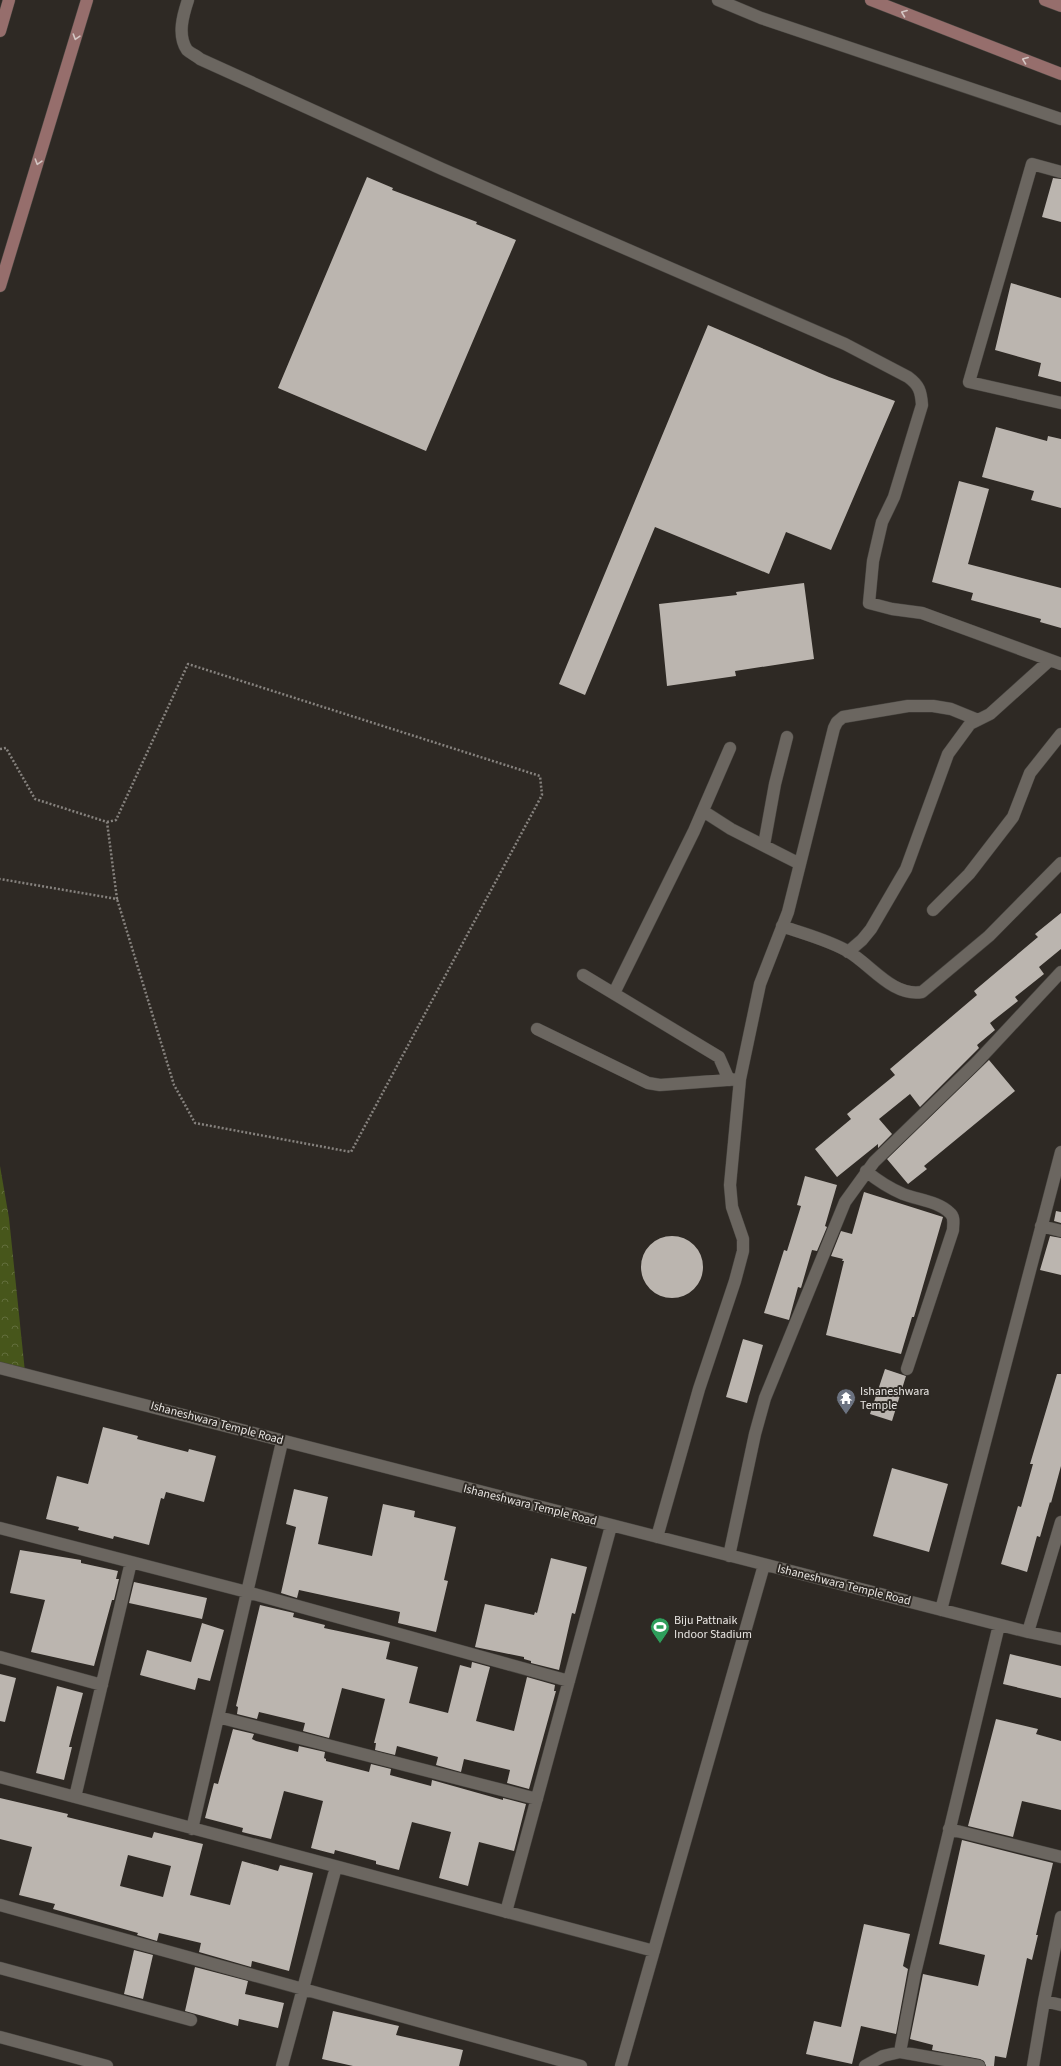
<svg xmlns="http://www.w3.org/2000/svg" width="1061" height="2066" font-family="'Source Sans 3',sans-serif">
<defs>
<pattern id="forest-crowns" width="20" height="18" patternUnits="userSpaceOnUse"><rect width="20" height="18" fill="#47561b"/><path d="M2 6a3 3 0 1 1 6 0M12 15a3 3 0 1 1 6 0" fill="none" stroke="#626e3c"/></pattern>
</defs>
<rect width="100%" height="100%" fill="#2e2924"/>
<path fill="url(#forest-crowns)" d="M0,1166L9,1218L25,1372L0,1364Z"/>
<path fill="#bbb5af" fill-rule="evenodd" d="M367,177L393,188L392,190L477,222L476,224L516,240L426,451L278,388Z
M1053,178L1061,179V222L1042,217Z
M1011,283L1061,298V382L1038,376L1041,363L995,350Z
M708,325L829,377L895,401L831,550L786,532L769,574L655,527L585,695L559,684Z
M996,427L1047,441L1048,436L1061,439V508L1031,500L1034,491L982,477Z
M959,481L989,489L968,564L1061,588V628L1040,622L1041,619L971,600L973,593L932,582Z
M804,583L814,659L735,671L736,676L667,686L659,604L737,595L736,592Z
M1061,913V949L1039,967L1044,974L1015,997L1018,1001L990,1023L995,1030L977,1045L979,1048L920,1107L910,1094L879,1119L892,1134L878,1148V1144L837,1177L815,1149L851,1119L847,1114L895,1075L890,1069L977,995L974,991L1038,937L1035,934Z
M989,1060L1015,1091L924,1166L927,1169L908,1184L887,1159Z
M805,1176L837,1185L825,1226L827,1227L817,1251L812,1250L801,1288L798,1287L789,1320L764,1313L784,1250L787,1251L801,1206L797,1205Z
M864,1192L943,1217L914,1317H912L901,1354L826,1335L844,1261H842L843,1259L831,1256L841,1231L852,1234Z
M1056,1211L1061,1212V1223L1054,1221Z
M1050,1236L1061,1238V1275L1040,1270Z
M641 1267a31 31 0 1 1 62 0a31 31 0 1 1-62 0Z
M743,1339L763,1345L747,1403L726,1397Z
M885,1369L906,1376L892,1421L870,1414Z
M1057,1374H1061V1466L1051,1503L1050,1502L1040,1537L1037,1536L1027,1572L1001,1564L1018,1506L1021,1507L1033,1464H1030Z
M103,1427L138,1436L137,1439L188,1452L189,1449L216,1456L204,1502L166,1492L164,1499L161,1498L149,1545L114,1536L113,1539L78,1530L79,1527L46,1519L57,1476L88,1484Z
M892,1468L948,1484L929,1552L873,1536Z
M294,1489L328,1497L318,1544L372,1556L383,1504L415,1511L414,1517L456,1527L444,1580L448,1581L436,1632L398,1623L400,1612L299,1590L297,1598L281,1593L296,1527L286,1524Z
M20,1550L81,1560V1563L118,1571L116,1579H119L114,1600H112L94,1666L31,1652L45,1600L10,1593Z
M551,1558L587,1567L575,1614L572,1613L559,1670L531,1663V1661L524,1659V1657L475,1647L485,1604L534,1615L535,1612L537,1613Z
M134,1582L207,1598L202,1619L129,1603Z
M260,1605L294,1613L293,1617L325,1625L324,1628L390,1642L386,1659L418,1667L409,1703L448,1713L460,1665L471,1668L472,1662L490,1667L476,1721L514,1731L527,1677L555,1685L554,1691H556L529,1789L507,1783L510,1770L464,1759L461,1772L436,1765L438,1757L397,1746L395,1755L375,1750L376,1743H374L385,1699L342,1688L329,1738L303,1731L305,1723L259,1712L257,1719L237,1714L238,1707L236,1706Z
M202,1623L224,1630L210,1681L198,1678L195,1690L140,1675L147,1650L191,1662Z
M1010,1654L1061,1666V1698L1003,1684Z
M0,1674L16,1678L5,1722L0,1721Z
M57,1686L83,1693L69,1747H72L64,1780L36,1773Z
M996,1719L1038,1729L1036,1734L1061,1741V1810L1022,1801L1013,1837L968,1826Z
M233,1729L254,1734L252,1739L256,1741L298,1752L299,1746L325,1752L324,1758L326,1759V1761L369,1772L371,1764L391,1769L390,1775L431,1786L432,1780L503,1800V1798L526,1804L514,1851L479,1842L468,1886L439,1878L451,1832L412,1822L399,1870L376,1864V1861L335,1850L334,1854L311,1848L323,1801L284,1791L271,1839L242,1832L243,1828L205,1818L214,1783L218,1784Z
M0,1798L68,1814L67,1817L152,1838L154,1832L203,1844L190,1895L230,1905L242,1861L278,1871L280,1865L313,1873L289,1971L252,1961L251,1967L199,1952L201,1943L159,1933L157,1941L137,1935L138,1933L53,1909L55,1904L19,1895L32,1847L0,1839ZM128,1855L171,1866L163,1897L120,1886Z
M962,1840L1053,1863L1036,1935H1038L1032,1960L1027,1958L1006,2058L995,2056L994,2066H986L984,2061L980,2059L932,2050L933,2045L910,2039L923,1974L978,1986L985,1955L939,1944Z
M864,1924L910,1934L903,1966L908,1969L896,2034L861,2026L852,2064L806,2054L814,2021L841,2027Z
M134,1950L153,1955L143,1999L124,1994Z
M195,1967L248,1981L245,1994L284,2003L278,2028L239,2019L238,2026L185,2011Z
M333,2011L399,2026L396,2035L463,2050L459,2066H353L322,2059Z"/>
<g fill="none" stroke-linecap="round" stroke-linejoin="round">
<defs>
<path id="street" d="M188,0C183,15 177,35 187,50C190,53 197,56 200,59L442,169L845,344L908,377C919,385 921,391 922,405L894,497L882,522L873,561L869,603L892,609L922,613L1061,664
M718,0L761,18L1061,119
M1061,172L1032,164L969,382L1061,403
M703,811L731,829L800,864
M764,845L775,784L787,737
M933,910L969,874L1013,817L1030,773L1061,734
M782,926C804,934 829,940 849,952C872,966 893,997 922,992L989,936L1061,863
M848,952L862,940L871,929L906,869L948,754L970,724L990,714L1050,660
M583,975L719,1057L729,1080
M614,993L694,831L730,748
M537,1029L648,1083L660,1085L740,1079
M866,1171C878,1181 889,1188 903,1194C918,1200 938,1201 950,1213C955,1217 953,1224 953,1230L907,1369
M1041,1226L1061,1231
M0,1368L1028,1632L1061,1639
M0,1528L247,1592L569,1681
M657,1537L699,1389L735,1281L743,1251V1239L732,1207L730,1185L740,1079L760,984L788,912L834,728L837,722L843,717L908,706H933L951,709L978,720
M729,1556L755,1434L765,1398L845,1202L874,1162L977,1062L1061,972
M941,1610L1061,1152
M1028,1632L1061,1522
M0,1657L102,1685
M218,1717L537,1799
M0,1777L654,1951
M75,1797L131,1562
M192,1829L282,1442
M949,1829L1061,1857
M0,1905L581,2066
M506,1912L611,1526
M0,1968L191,2020
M1044,2001L1061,2005
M0,2037L107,2066
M900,2052L915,1973L999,1625
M282,2066L336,1867
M621,2066L764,1565
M865,2066L883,2056L900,2052L979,2066
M1033,2066L1044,2001L1061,1917"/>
<path id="secondary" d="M871,0L1061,74
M1045,0L1061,6
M0,31L9,0
M0,286L87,0"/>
</defs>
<use href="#street" stroke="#484540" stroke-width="13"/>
<use href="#secondary" stroke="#484540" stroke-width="13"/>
<path stroke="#86827e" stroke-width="2.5" stroke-dasharray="2 2" stroke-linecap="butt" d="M0,749L6,748L35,799L107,822L117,899L0,879
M107,822L116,820L188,664L540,776L542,795L351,1152L195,1123L174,1085L117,899"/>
<use href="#street" stroke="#6b6660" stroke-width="12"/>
<use href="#secondary" stroke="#966e6c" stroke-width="12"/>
</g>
<defs><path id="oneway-chevron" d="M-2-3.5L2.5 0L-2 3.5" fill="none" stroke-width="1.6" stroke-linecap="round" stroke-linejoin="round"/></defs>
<g stroke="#d4c7c4">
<use href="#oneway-chevron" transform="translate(904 13) rotate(-159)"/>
<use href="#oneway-chevron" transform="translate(76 37) rotate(107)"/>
<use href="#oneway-chevron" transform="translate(1025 60) rotate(-159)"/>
<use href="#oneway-chevron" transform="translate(38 162) rotate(107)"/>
</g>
<defs>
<symbol id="temple-pin" viewBox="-11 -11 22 30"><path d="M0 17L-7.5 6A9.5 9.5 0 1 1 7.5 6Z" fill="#6b7280" stroke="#2e2924"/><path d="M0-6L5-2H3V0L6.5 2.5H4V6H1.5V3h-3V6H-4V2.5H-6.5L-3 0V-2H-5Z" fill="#fff"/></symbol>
<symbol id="stadium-pin" viewBox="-11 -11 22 30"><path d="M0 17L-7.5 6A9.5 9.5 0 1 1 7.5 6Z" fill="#2e9e5b" stroke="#2e2924"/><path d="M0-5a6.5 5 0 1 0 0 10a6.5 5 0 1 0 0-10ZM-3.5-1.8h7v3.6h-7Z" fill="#fff"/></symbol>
</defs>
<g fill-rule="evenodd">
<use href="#temple-pin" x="835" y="1387" width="22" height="30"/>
<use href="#stadium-pin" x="649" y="1616" width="22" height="30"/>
</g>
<g text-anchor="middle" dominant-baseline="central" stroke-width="4" stroke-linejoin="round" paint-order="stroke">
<g font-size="12" fill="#e8e5e2" stroke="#2e2924" text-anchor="start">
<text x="860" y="1391">Ishaneshwara<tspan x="860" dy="14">Temple</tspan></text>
<text x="674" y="1620">Biju Pattnaik<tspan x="674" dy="14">Indoor Stadium</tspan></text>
</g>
<g font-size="12" fill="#e8e5e2" stroke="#2e2924">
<text transform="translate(217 1423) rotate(15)">Ishaneshwara Temple Road</text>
<text transform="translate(530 1505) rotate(14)">Ishaneshwara Temple Road</text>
<text transform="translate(844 1585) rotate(14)">Ishaneshwara Temple Road</text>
</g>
</g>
</svg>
